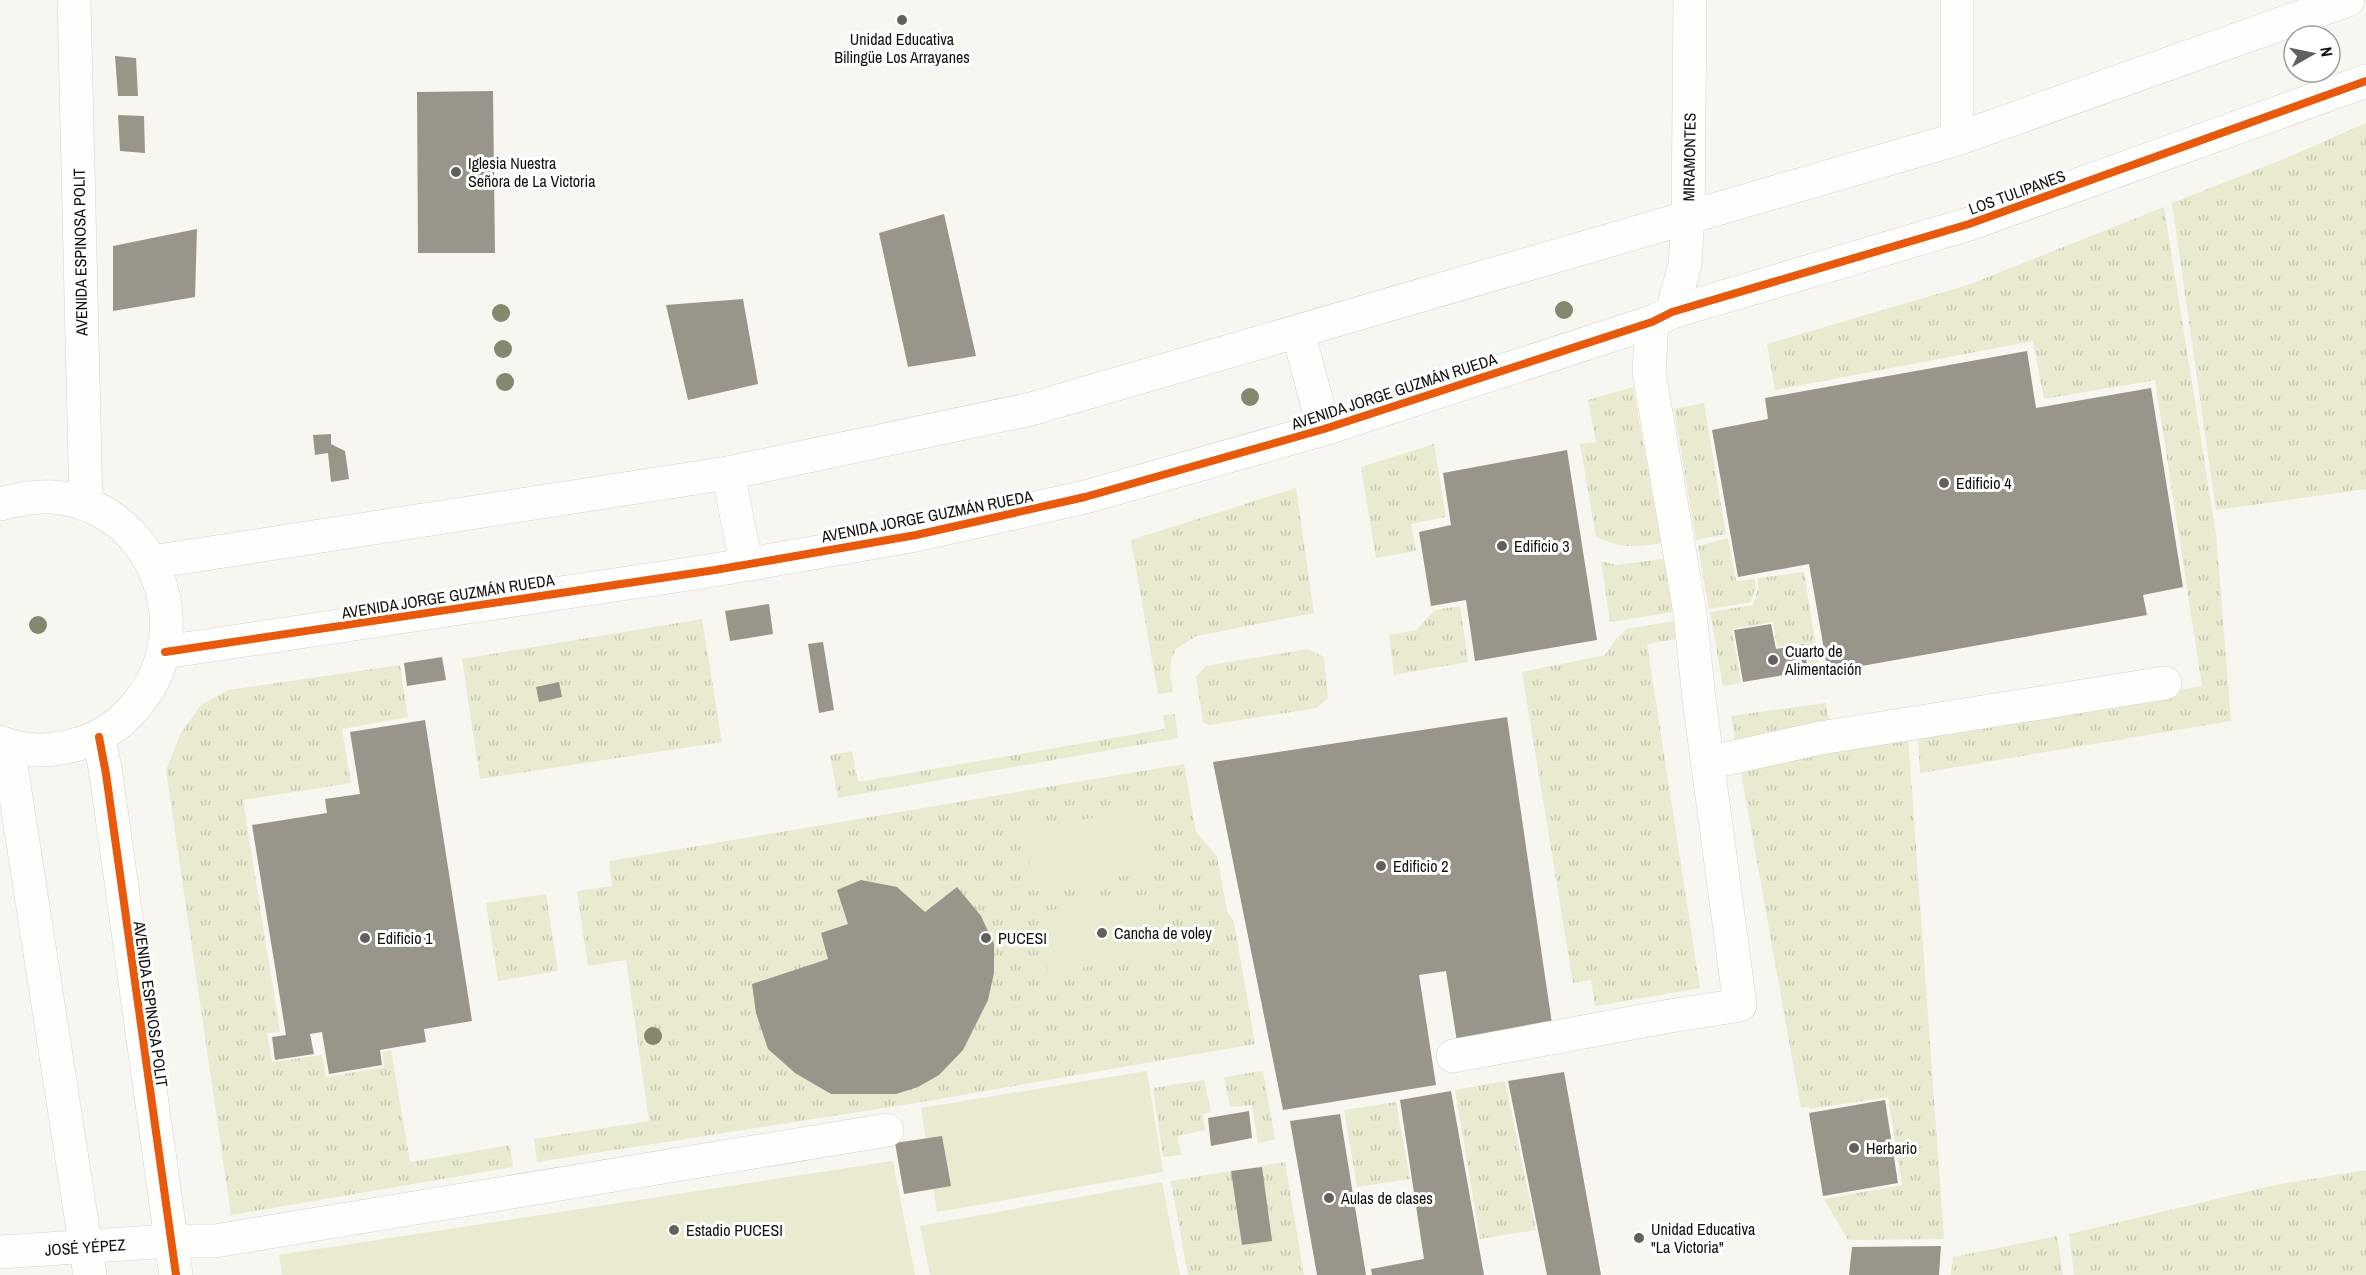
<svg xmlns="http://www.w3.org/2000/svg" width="2366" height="1275" font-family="'Archivo Narrow',sans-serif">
<defs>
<pattern id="grass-tufts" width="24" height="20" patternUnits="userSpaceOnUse" patternTransform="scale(1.5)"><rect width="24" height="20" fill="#e9ead0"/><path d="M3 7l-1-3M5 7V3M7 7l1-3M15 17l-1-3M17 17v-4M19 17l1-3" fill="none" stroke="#c7c8b1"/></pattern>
</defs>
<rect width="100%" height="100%" fill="#f8f6f0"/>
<path fill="url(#grass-tufts)" d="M2366,123V489L2216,510L2172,203L2279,161Z
M2164,207L2216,534L2231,721L1920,773L1918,737L2202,686L2155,380L2044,399L2033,341L1775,390L1767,344L1968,285Z
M1633,387L1661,543C1633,548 1622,548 1596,537L1580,444L1596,442L1588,400Z
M1704,403L1726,534L1696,540L1674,409Z
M1434,444L1446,517L1411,524L1416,551L1376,558L1361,467Z
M1296,488L1314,613L1196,636L1176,649L1171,659L1170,675L1173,692L1158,694L1131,540Z
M1728,538L1736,581L1755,579V588L1751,602L1709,609L1698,546Z
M1664,559L1673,612L1610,622L1601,561L1616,565Z
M1804,572L1819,665L1810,667L1805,643L1777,647L1773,622L1732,629L1741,683L1723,686L1710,612L1753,605L1758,589V578Z
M1460,606L1468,662L1394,675L1389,635L1416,630L1435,610Z
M702,619L722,742L480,779L462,659Z
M1674,621L1677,639L1647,644L1700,988L1595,1006L1591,980L1573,983L1522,672L1605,655L1617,638L1627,629Z
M1308,649L1324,657L1328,698L1317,708L1209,725L1203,722L1196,677L1206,666Z
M400,665L408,717L342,729L351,783L243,800L280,1032L267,1033L272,1062L322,1055L326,1077L384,1067L383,1052L391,1050L410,1162L510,1145L513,1167L231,1215L166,770L181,733L201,705L228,690Z
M1826,703L1833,747L1908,736L1944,1239L1848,1240L1824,1199L1902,1185L1888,1097L1810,1109L1809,1107L1801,1108L1731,716Z
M1175,714L1178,738L838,798L830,755L852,751L858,782L1165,729L1163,715Z
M1184,764L1196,832L1217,856L1227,911L1234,922L1255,1044L916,1103L537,1162L534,1139L649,1121L626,960L588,966L577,891L612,886L609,861Z
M546,894L558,971L498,981L486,903Z
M1263,1071L1275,1139L1258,1143L1252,1105L1230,1107L1224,1077Z
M1204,1080L1211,1112L1203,1114L1205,1130L1177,1136L1181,1155L1163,1157L1153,1088Z
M1505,1081L1536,1230L1480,1239L1455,1090Z
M1396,1102L1410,1179L1357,1187L1344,1110Z
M1285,1162L1304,1275H1188L1171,1181Z
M2366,1170V1275H2074L2069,1234L2275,1185Z
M2057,1236L2063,1275H1951L1953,1257Z"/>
<path fill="#e9ead0" d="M1143,810L1152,871L1034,891L1024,829Z
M1157,893L1165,954L1048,973L1038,912Z
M1147,1071L1163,1172L937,1212L921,1108Z
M893,1161L915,1275H282L279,1255Z
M1162,1182L1180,1275H930L920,1226Z"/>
<path fill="#99958a" d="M115,56L136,58L138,96H118Z
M493,91L495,253H418L417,92Z
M118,115L144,116L145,153L120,151Z
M944,214L976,356L908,367L879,233Z
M197,229L195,297L113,311V246Z
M743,299L758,384L688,400L666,305Z
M2027,351L2036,408L2151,388L2183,587L2143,595L2147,615L1828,672L1809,564L1738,577L1712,430L1768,419L1765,398Z
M331,434V444L345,451L349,479L331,482L328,453L315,455L313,435Z
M1567,450L1597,640L1475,661L1466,600L1431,606L1419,532L1451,525L1443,473Z
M769,604L773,634L730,641L725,611Z
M1771,624L1776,649L1804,644L1808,671L1743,682L1734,630Z
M823,642L834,710L819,713L808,644Z
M442,657L446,680L407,686L404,663Z
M559,682L562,697L539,702L536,687Z
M1507,717L1552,1024L1457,1042L1446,971L1419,975L1436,1085L1283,1110L1213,762Z
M425,720L472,1021L424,1029L426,1042L380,1050L382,1065L329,1074L322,1032L310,1034L314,1054L275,1060L272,1037L286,1035L252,825L327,813L325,799L360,794L350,732Z
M861,880L897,887L925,912L957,887L981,916L994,944V973L988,1000L963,1050L939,1075L918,1087L896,1094H831L795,1073L768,1049L756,1013L752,984L828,959L821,933L848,924L837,890Z
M1564,1072L1601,1275H1547L1508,1081Z
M1451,1091L1484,1275H1372L1371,1269L1424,1259L1400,1100Z
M1885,1100L1898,1183L1823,1196L1809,1113Z
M1249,1111L1252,1138L1211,1146L1208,1118Z
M1340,1114L1366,1275H1317L1290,1121Z
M942,1136L951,1186L904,1194L895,1143Z
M1262,1167L1272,1241L1242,1245L1231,1171Z
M1941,1246L1939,1275H1849L1852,1247Z"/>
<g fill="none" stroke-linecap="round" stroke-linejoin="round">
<defs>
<path id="minor" d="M74,0L86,505
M1957,139V0
M1672,312L1685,264L1688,218L1690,0
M1298,332L1324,429
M728,473L746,563
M0,504C18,499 35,496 54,497C153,506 200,626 139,702C125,720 107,734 85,742C58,751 26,754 0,742
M152,562L728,473L1031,409L1957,139L2348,0
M165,652L715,570L916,535L1085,497L1324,429L1652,322L1672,312L1969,224L2366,81
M99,737L106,774L176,1275
M8,746L90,1275
M1708,763L1820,738L2165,683
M1453,1056L1664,1017L1740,1005L1699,699L1690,613L1649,372L1652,322
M0,1252L170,1241H215L887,1130"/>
</defs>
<use href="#minor" stroke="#d3d2cd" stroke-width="34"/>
<use href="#minor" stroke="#fefefd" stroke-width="33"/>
<defs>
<path id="cycleway" d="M165,652L715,570L916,535L1085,497L1324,429L1652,322L1672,312L1969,224L2366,81
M99,737L106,774L176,1275"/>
</defs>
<use href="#cycleway" stroke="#fff" stroke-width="11"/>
<use href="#cycleway" stroke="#e8590c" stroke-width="8"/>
</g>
<g fill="#87876f">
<circle cx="1564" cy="310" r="9"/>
<circle cx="501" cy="313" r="9"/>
<circle cx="503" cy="349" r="9"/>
<circle cx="505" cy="382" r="9"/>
<circle cx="1250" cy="397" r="9"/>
<circle cx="38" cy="625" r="9"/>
<circle cx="653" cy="1036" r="9"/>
</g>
<g fill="#62605c" stroke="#fff" stroke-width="2">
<circle cx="902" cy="20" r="6"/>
<circle cx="456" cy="172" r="6"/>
<circle cx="1944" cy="483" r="6"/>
<circle cx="1502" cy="546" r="6"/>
<circle cx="1773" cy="660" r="6"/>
<circle cx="1381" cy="866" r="6"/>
<circle cx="1102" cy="933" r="6"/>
<circle cx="365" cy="938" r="6"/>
<circle cx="986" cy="938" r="6"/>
<circle cx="1854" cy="1148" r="6"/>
<circle cx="1329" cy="1198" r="6"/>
<circle cx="674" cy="1230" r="6"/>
<circle cx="1639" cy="1238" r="6"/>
</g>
<g text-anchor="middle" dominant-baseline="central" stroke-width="6" stroke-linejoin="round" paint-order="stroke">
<g font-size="16" fill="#110f0c" stroke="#fff" text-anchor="start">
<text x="902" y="39" text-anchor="middle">Unidad Educativa<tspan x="902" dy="18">Bilingüe Los Arrayanes</tspan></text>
<text x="468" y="163">Iglesia Nuestra<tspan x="468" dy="18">Señora de La Victoria</tspan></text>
<text x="1956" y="483">Edificio 4</text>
<text x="1514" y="546">Edificio 3</text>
<text x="1785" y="651">Cuarto de<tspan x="1785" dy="18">Alimentación</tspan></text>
<text x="1393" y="866">Edificio 2</text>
<text x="1114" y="933">Cancha de voley</text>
<text x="377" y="938">Edificio 1</text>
<text x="998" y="938">PUCESI</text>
<text x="1866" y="1148">Herbario</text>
<text x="1341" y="1198">Aulas de clases</text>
<text x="1651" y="1229">Unidad Educativa<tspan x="1651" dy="18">"La Victoria"</tspan></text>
<text x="686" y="1230">Estadio PUCESI</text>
</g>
<g font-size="16" fill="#110f0c" stroke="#fff">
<text transform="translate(1689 157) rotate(-89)">MIRAMONTES</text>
<text transform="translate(2017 192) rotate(-20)">LOS TULIPANES</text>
<text transform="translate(80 252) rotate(-91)">AVENIDA ESPINOSA POLIT</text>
<text transform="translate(1394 391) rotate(-18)">AVENIDA JORGE GUZMÁN RUEDA</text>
<text transform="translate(927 516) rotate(-11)">AVENIDA JORGE GUZMÁN RUEDA</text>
<text transform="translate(448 596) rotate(-9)">AVENIDA JORGE GUZMÁN RUEDA</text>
<text transform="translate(151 1004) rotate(82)">AVENIDA ESPINOSA POLIT</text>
<text transform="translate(85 1247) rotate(-4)">JOSÉ YÉPEZ</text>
</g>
</g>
<g transform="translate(2312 54) rotate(81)"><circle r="28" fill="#ffffff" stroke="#a09f9e" stroke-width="1.5"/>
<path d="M0-4.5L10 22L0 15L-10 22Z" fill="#62605c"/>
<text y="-9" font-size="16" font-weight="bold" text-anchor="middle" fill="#110f0c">N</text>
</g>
</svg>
